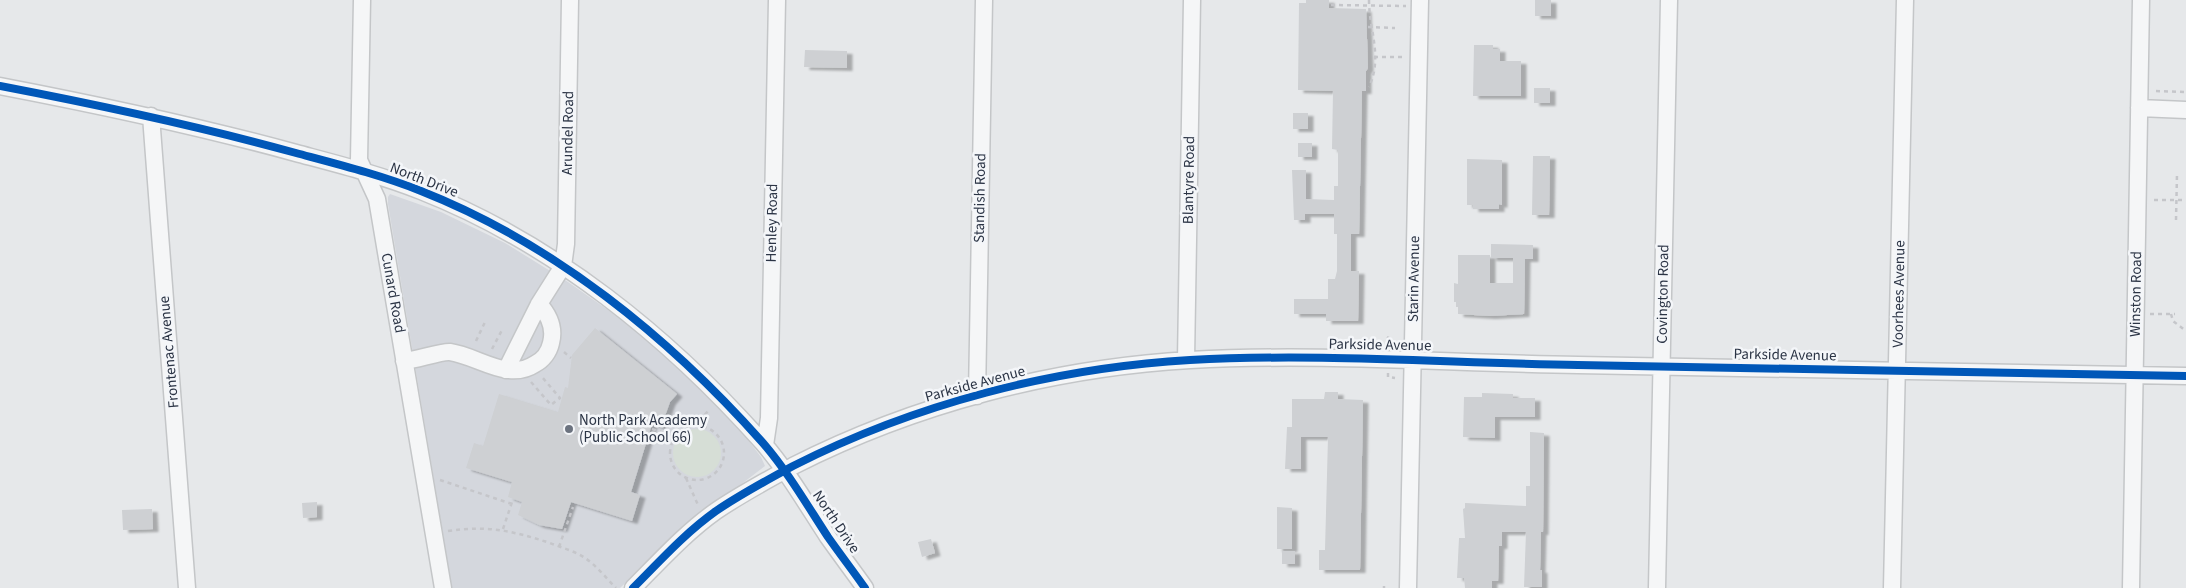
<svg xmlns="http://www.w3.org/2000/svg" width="2186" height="588" font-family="'Source Sans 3',sans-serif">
<defs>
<filter id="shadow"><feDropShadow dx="5.5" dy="3" stdDeviation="1" flood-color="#0004"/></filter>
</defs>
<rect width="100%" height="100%" fill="#e6e8ea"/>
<path fill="#d4d7dd" d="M390,194L441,212L505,243L568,282L631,326L668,356L735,423L761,457L765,466L679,532L620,588H452L388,204V197Z"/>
<path fill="#d6ded6" d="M673 453a24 24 0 1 1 48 0a24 24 0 1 1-48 0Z"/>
<path fill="#ced0d3" filter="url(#shadow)" d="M1306,0H1329V8L1366,9L1368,68L1366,71V91H1362L1359,234H1351V271H1359L1358,321H1326V314H1294V299H1328V279H1335L1337,271V234H1334V214H1305V220H1294L1292,170H1306V199L1334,200V186H1338V150L1332,149L1333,91L1298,90L1299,3H1306Z
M1535,0H1551V16H1535Z
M1474,45H1493V49H1500V61H1521V96H1473Z
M805,50L847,51V68L804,67Z
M1534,88H1550V103H1534Z
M1293,113H1308V129H1293Z
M1298,143H1312V157H1298Z
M1533,156H1550L1549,215H1532Z
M1467,159L1502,160V205L1499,204V209H1473V205H1467Z
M1491,244L1533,245V259H1525L1524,314L1490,316L1458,314V307H1456V302H1454V283L1458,284V255H1490V283H1513V258H1491Z
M595,328L677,394L670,402L661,427L652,424L631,492L640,495L632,521L571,502L562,529L539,525L518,515L522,502L508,497L512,482L466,468L474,443L483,446L499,394L558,412L565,387L568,388L572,355Z
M1325,392H1338V399L1363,400L1360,570H1319V550H1325L1328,437H1301V469H1285L1287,427H1292V399H1324Z
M1482,393L1513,394V398H1535V417H1495V438L1463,437L1464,397H1482Z
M1530,432L1544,433L1543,532H1541L1540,570H1542V587H1524L1526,532H1502V546H1499L1498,581H1492V588H1465L1464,578H1457L1459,538H1465L1463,509L1465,508V503L1526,506V486H1530Z
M317,502V517L303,518L302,503Z
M1277,507L1292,508V549H1277Z
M152,509L153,529L123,530L122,510Z
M931,539L935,553L922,557L918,542Z
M1282,551H1295V564H1282Z"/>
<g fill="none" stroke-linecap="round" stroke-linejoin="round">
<defs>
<path id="minor" d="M362,0L359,160L377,199L443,588
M0,86C99,105 198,126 296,153C337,164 381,175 421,191C553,243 669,337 763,443C788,472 807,505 828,537C840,554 853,571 865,588
M2139,108L2186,110
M151,116L187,588
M1186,360L1192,0
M404,361C416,360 442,351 450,352C478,356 508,382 535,364C543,360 549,352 551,343C555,328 549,315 539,304
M506,370L539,304L563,266L566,244L570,0
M977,396L984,0
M765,445L769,418L777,0
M633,588C660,561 685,533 716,511C741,494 767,480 793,466C915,404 1053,368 1190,360C1319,353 1449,363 1578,365C1781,369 1983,372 2186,376
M1408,588L1420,0
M1657,588L1669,0
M1892,588L1905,0
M2131,588L2141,0"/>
</defs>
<use href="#minor" stroke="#c4c6c8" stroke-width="19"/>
<path stroke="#c5c6ca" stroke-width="2.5" stroke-dasharray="4 4" stroke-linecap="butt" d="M1369,0C1369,31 1383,56 1369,87
M1331,5L1406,6
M1368,27L1395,28
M1374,57H1405
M2156,91L2186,92
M2154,200H2186
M2176,220L2177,174
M2150,314H2175
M2171,314L2173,321L2186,331
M1387,337L1389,338
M476,341L485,322
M492,349L502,330
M564,352L571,358
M1388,373V377L1395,378
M531,382L551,405L560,398L542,377
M670 453a27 27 0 1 1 54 0a27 27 0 1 1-54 0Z
M695,427L697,423L710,409
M652,429L676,437
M686,478L698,505
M440,480L512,504
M503,529L512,502
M448,531C487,525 513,531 550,543C562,548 575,551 585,558C597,566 606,578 616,588
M559,547L573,507
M1384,586V588"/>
<use href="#minor" stroke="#f5f6f7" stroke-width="16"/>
<defs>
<path id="cycleway" d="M0,86C99,105 198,126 296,153C337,164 381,175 421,191C553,243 669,337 763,443C788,472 807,505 828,537C840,554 853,571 865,588
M633,588C660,561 685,533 716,511C741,494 767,480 793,466C915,404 1053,368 1190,360C1319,353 1449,363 1578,365C1781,369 1983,372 2186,376"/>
</defs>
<use href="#cycleway" stroke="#f4f6f9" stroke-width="11"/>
<use href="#cycleway" stroke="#0057b8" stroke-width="8"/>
</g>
<circle fill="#6c737f" stroke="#f4f6f9" stroke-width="2" cx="569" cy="429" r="5"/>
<g text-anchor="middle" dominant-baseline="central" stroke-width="5" stroke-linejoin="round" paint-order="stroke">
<g font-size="15" fill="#2b3445" stroke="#f4f6f9">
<text transform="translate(568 133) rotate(-89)">Arundel Road</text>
<text transform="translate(424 180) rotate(21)">North Drive</text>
<text transform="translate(1189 180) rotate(-89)">Blantyre Road</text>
<text transform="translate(980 198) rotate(-89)">Standish Road</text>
<text transform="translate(772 223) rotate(-89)">Henley Road</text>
<text transform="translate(1414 279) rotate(-89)">Starin Avenue</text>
<text transform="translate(393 293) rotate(80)">Cunard Road</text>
<text transform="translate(1663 294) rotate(-89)">Covington Road</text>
<text transform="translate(1899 294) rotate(-89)">Voorhees Avenue</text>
<text transform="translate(2136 294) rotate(-89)">Winston Road</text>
<text transform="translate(1380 345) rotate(1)">Parkside Avenue</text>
<text transform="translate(169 352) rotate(-95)">Frontenac Avenue</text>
<text transform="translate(1785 355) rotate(1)">Parkside Avenue</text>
<text transform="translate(975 384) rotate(-15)">Parkside Avenue</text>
<text transform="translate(836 522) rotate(56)">North Drive</text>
</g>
<g font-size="15" fill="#2b3445" stroke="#f4f6f9" text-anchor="start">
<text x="579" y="420">North Park Academy<tspan x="579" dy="17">(Public School 66)</tspan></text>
</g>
</g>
</svg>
